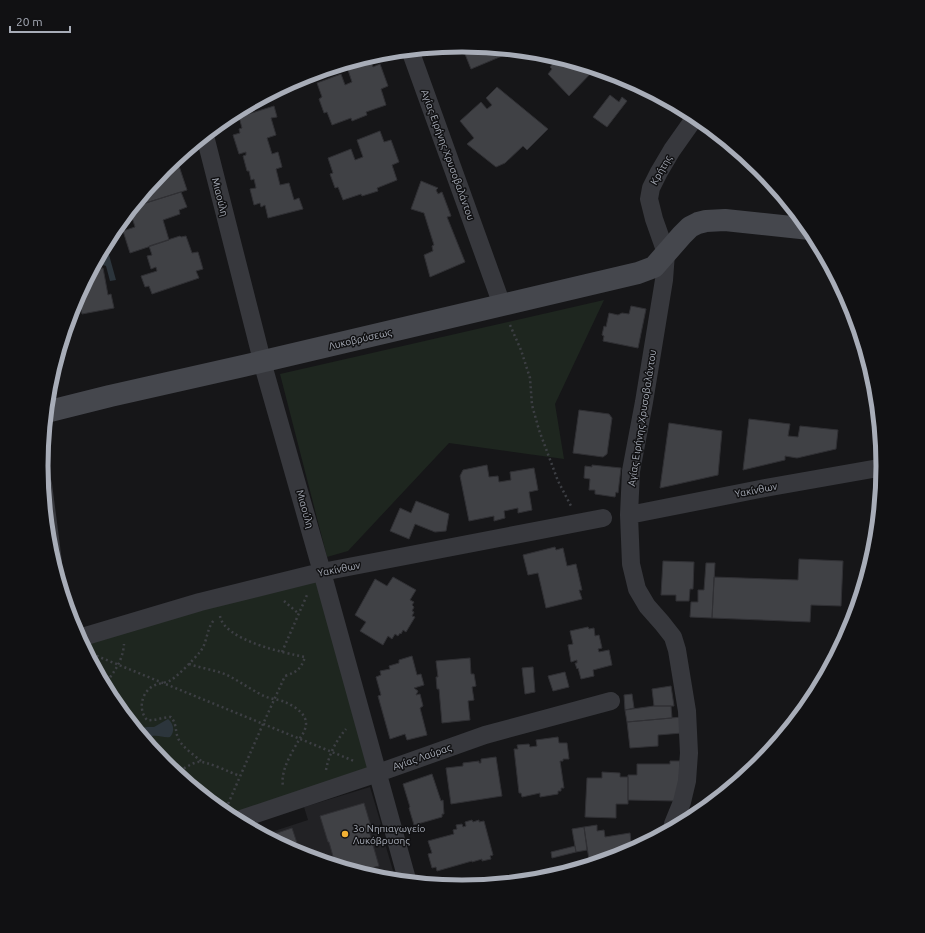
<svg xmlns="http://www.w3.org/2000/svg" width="925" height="933" font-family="Ubuntu,sans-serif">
<rect width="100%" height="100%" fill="#161618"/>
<path fill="#222225" d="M370,787L381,824L376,828L380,841L386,847L396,881L380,880L301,856L262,835L308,820L304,807Z"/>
<path fill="#1e261f" d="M604,300L555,404L564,459L449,443L348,551L327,557L280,374Z
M319,581L371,768L227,816L164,764L112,700L82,644L209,608Z"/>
<path fill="#2c353c" d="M106,244L116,280L110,281L106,266L103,265L100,255Z
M168,719C174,724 175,732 170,737C164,738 159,735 152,736C147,741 142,739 140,732L142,728L147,727H154Z"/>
<path fill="#404145" stroke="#303034" d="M466,45L499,49L502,56L471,69L463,49L467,48Z
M369,57L373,67L380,64L388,86L381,89L386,105L366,112L367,115L352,121L351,118L332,125L327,112L324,113L319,99L322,97L317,83L341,74L345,85L352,82L346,64Z
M559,57L591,67L594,70L569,96L548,74L552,69L550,67Z
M608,72L622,77L619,80Z
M497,87L548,129L527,150L523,146L505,163L496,167L467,144L474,138L460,121L481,102L487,109L492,105L486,98Z
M610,95L619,102L622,97L627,101L607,127L593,117Z
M274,106L277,117L271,118L276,135L267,138L272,154L278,152L282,167L276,169L280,185L289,183L294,200L299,198L303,209L268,218L265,205L261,207L260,203L254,205L250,189L256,188L254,179L251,180L249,171H247L243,156L246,155V152L239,154L233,135L240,133L239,129L242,128L239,117Z
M380,131L384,142L391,140L399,162L392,165L397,180L377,188L378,191L362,196L361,194L343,200L338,187L335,188L330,174L333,173L328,158L351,149L355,160L363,157L357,140Z
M178,163L187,190L136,206L135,204L165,168L168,166Z
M421,181L438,188L436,190L438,194L442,192L451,216L447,217L465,262L430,277L424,255L433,251L432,246L434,245L424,213L411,209Z
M181,192L187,207L179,210L180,214L163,220L169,240L130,253L123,231L135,227L130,211L133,207Z
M180,236L181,237L186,236L192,253L198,252L203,269L196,271L199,278L152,294L149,286L145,287L141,276L157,271L156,267L151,269L147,256L152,255L149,246Z
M95,265V269L103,268L108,295L111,294L114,308L82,314L79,300L75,301Z
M631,306L646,309L638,348L603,341L604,336L602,335L604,326L606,327L609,313L618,315L622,313L629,314Z
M579,410L609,414L612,418L607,454L603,457L573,453Z
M749,419L790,424L788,436L798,437L800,426L838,430L836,449L797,458L785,456V460L743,470Z
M669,423L722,431L718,475L660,488Z
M487,465L489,477L498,476L499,482L511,480L510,472L534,468L538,490L529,492L532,510L518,513V508L504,511L505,518L494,521V516L469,521L460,476L463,470Z
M592,465L621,468L618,493L616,492L615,497L595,494V490H589L590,479L584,478L585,466L592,467Z
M416,501L449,514L446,531L435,532L415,524L409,539L390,531L400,508L411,513Z
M555,547L556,550L563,548L567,566L576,564L582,590H579L582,599L546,608L538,573L528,575L523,555Z
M799,559L843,561L841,606L811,605L810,622L712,618L714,577L798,580Z
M663,561L694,562L693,589H690L689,601H676V595H661Z
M706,563H715L712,618L690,617L691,602H698V590H704Z
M393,577L416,590L410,600L414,602L412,605L414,607L412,611L414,612L412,616L415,617L406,632L403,630L401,634L400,633L398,636L395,634L392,639L388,636L383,645L360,631L366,622L355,615L375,579L387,586Z
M588,627L589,629L594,628L595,636L599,635L602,648L598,649L599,652L609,650L612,665L593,670L594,676L581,679L578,668L577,669L575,663H577V660L571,662L568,645L573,644L570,631Z
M412,656L417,675L421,674L424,685L414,688L418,691L416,695L420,694L423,706L420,708L427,735L407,740L405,734L390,739L378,696L381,695L376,677L381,675L380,671L390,669L389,666L399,663V660Z
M470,658L471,674H474L476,686L472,687L474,700L468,701L470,720L442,723L439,689H437L436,677H438L436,661Z
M533,667L535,692L525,694L522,668Z
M565,672L569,687L553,691L548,676Z
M671,686L674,706H654L652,689Z
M632,694L634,708L625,710L624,695Z
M654,706H671L672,718L627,722L625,710Z
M682,717V733L658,735V746L630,748L627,722Z
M558,737L559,743H567L569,759H563V761H560L564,788H561V791H558V794L540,797V793L522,797L521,793H519L514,749H518L517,745L529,744L530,747L537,746L536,740Z
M496,757L502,796L451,804L446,768L463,766V763L479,761V763H481V759Z
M670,761H680L679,787L676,801L628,800V775H637V764H670Z
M602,772L620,773V777H628V804H616V818L585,817L587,778H602Z
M432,774L441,801L443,800L444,814H442V817L414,825L409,808L410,807L403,784Z
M364,803L372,830L369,831L379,866L356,872L336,867L329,842H328L320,816Z
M700,814L696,817L685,823V815Z
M472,820L473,822L479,820V822L484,821L493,855L490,856L491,859L482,861V859L472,862V861L437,871L436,867L432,868L428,854L432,853L428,841L454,834L453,830L457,829L456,825L462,824L463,827L466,826L465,822Z
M597,825V831L604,830L605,837L630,833L632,851L624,856L590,866L584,827Z
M584,827L587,850L576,852L572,829Z
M292,828L298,846L289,849L265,837Z
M575,846L576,852L552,858L551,852Z"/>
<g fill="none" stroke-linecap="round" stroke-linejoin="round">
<path stroke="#3d3f44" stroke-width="2.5" stroke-dasharray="2 3" stroke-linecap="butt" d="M510,325L521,350L530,378L532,405L539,430L558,481L571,506
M284,601L299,614
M220,616C224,640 284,653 305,657C301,669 297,672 285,676L263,724L228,804
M282,652L307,595
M92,654L354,761
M189,664C201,668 215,670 227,675C239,681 250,689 262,695C269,699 278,699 285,702C296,707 310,716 305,729C304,733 301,736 299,740C292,752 280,771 283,786
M104,685C114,673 123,660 124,644
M201,761C194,755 181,746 178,738C175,731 177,724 171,717C163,717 155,721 147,720C138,710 141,693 153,686C159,683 166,683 171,680C179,675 193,660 200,652C208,642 206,628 215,619
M326,770C329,754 336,741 346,729
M175,773C183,770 189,764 198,762C205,760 231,773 240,776"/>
<path stroke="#37383d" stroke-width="18" d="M410,50L502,305
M205,136L265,372L322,572L408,883
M43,484L53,562
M629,515L765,488L884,467
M79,638L200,602L317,573L603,518
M235,821L378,773L485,735L611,701
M672,830L673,824L682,802L687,781L689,753L687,711L677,650L673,637L662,623L647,606L637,589L631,564L629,515L631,471L644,402L664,280L666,253L654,219L649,199L651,188L659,172L672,150L696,116"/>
<path stroke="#45474d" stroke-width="22" d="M46,412L110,396L243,366L638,273L654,267L682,235L690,227L698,223L706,221L725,220L810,229"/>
</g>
<circle fill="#f2b134" stroke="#111113" stroke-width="1.5" cx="345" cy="834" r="4"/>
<g text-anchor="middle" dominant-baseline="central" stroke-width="3" stroke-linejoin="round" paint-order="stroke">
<g font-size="10" fill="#a8adb8" stroke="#111113">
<text transform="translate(448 155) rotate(70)">Αγίας Ειρήνης Χρυσοβαλάντου</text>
<text transform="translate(661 170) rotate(-60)">Κρήτης</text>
<text transform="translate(220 197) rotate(76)">Μιαούλη</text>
<text transform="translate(360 339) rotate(-13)">Λυκοβρύσεως</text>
<text transform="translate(642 418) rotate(-81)">Αγίας Ειρήνης Χρυσοβαλάντου</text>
<text transform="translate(756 490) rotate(-11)">Υακίνθων</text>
<text transform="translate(305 509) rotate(74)">Μιαούλη</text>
<text transform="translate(339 569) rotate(-11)">Υακίνθων</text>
<text transform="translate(422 757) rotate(-19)">Αγίας Λαύρας</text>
</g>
<g font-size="10" fill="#a8adb8" stroke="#111113" text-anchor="start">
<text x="353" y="828">3ο Νηπιαγωγείο<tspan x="353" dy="12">Λυκόβρυσης</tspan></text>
</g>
</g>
<path d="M0 0H925V933H0ZM48 466a414 414 0 1 1 828 0a414 414 0 1 1-828 0Z" fill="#111113" fill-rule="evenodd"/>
<path fill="none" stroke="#a8adb8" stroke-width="5" d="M48 466a414 414 0 1 1 828 0a414 414 0 1 1-828 0Z"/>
<path d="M10 26v6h60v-6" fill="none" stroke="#a8adb8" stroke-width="2"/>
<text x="16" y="26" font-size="12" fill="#a8adb8" stroke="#111113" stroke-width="3" paint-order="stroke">20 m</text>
</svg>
